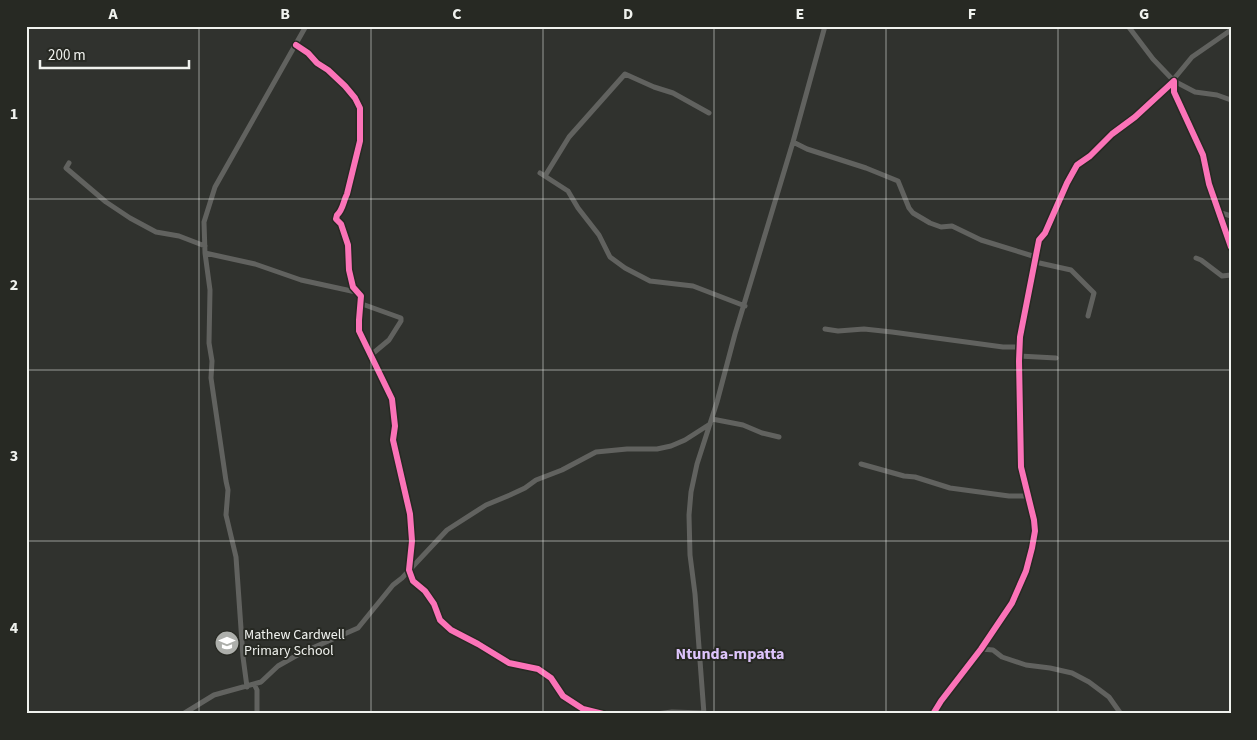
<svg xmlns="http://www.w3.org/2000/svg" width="1257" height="740" font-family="'Source Sans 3',sans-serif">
<rect width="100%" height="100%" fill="#30322e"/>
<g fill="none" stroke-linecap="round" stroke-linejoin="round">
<path stroke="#61625f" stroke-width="5" d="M1128,26L1153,59L1174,81L1195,92L1217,95L1231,100
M296,45L308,53L317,63L328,70L345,86L355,98L360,108V141L347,194C343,202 343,210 337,215L336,219L341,224L348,245L349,270L353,287L361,296L359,320V331L392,399L395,426L393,440L410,514L412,541L409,570L413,581L425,591L434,604L440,620L451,630L478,644L509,663L538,669L551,678L563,696L583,709L603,714
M1173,80L1192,57L1231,30
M793,142L807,149L866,168L898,181L909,208L913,213L930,223L941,227L952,226L981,240L1036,257
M69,163L66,168L106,202L130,218L156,232L179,236L205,246
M540,173L568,191L578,208L599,235L610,257L625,268L650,281L693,286L745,306
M545,176L569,137L625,74L654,87L673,93L709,113
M1218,212L1231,216
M205,253L255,264L301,280L356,292
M1196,258L1201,260L1222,276L1231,275
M1035,262L1071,270L1094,293L1088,316
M362,304L401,318V321L389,340L371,355
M825,329L838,331L864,329L892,332L1003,347H1020
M1019,356L1056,358
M712,419L743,425L762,433L779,437
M861,464L904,476L915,477L950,488L1009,496H1028
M981,649L993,650L1002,657L1026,665L1050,668L1072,673L1089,682L1109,697L1121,714
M254,684L257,690V714
M247,687L243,657L236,557L226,515L228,490L226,481L211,378L212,361L209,343L210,290L205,253L204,222L215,187L306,26
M183,714L214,695L261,682L278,666L301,653L358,628L393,585L402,578L447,530L486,505L510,495L525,488L536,480L562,470L596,452L627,449H657L671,446L685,440L710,424
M656,714L672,712L704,713
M704,714L695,594L690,555L689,515L691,492L697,464L717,402L735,334L793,142L825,26
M933,714L941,701L981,649L1012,603L1026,571L1032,548L1035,531L1034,520L1021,467L1019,361L1020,337L1039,240L1045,233L1067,183L1077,165L1090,156L1112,134L1135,117L1174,81V92L1203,155L1209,184L1231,247"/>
<defs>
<path id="cycleway" d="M296,45L308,53L317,63L328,70L345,86L355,98L360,108V141L347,194C343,202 343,210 337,215L336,219L341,224L348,245L349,270L353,287L361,296L359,320V331L392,399L395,426L393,440L410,514L412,541L409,570L413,581L425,591L434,604L440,620L451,630L478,644L509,663L538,669L551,678L563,696L583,709L603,714
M933,714L941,701L981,649L1012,603L1026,571L1032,548L1035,531L1034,520L1021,467L1019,361L1020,337L1039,240L1045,233L1067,183L1077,165L1090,156L1112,134L1135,117L1174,81V92L1203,155L1209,184L1231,247"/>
</defs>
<use href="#cycleway" stroke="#272923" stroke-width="9"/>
<use href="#cycleway" stroke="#fb73b8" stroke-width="6"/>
</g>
<path fill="none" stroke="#f0f2ee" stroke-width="1" stroke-opacity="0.55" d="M199,26V714M371,26V714M543,26V714M714,26V714M886,26V714M1058,26V714M26,199H1231M26,370H1231M26,541H1231"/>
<defs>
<symbol id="school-disc" viewBox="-11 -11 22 22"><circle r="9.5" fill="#adafab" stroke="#272923"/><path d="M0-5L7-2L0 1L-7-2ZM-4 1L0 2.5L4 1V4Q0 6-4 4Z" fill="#fff"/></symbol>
</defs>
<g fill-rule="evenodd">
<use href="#school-disc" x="213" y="629" width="28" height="28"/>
</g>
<g text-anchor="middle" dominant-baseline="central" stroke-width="4" stroke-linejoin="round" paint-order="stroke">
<g font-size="14" fill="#f0f2ee" stroke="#272923" text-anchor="start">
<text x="244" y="635">Mathew Cardwell<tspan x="244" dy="16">Primary School</tspan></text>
</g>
<g font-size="16" font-weight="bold" fill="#ddc4fb" stroke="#272923">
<text x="730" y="654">Ntunda-mpatta</text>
</g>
</g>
<rect width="1257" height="740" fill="none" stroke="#272923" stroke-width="55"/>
<path d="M40 60v8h149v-8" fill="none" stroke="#f0f2ee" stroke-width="2.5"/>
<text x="48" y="60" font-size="15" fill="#f0f2ee" stroke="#272923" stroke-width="4" paint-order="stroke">200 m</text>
<rect x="28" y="28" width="1202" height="684" fill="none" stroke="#f0f2ee" stroke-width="2"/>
<g font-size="16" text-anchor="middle" font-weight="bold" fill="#f0f2ee">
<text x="113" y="19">A</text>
<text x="285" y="19">B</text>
<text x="457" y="19">C</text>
<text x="628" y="19">D</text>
<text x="800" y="19">E</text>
<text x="972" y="19">F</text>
<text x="1144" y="19">G</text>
<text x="14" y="119">1</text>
<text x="14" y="290">2</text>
<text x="14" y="461">3</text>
<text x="14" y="633">4</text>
</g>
</svg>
